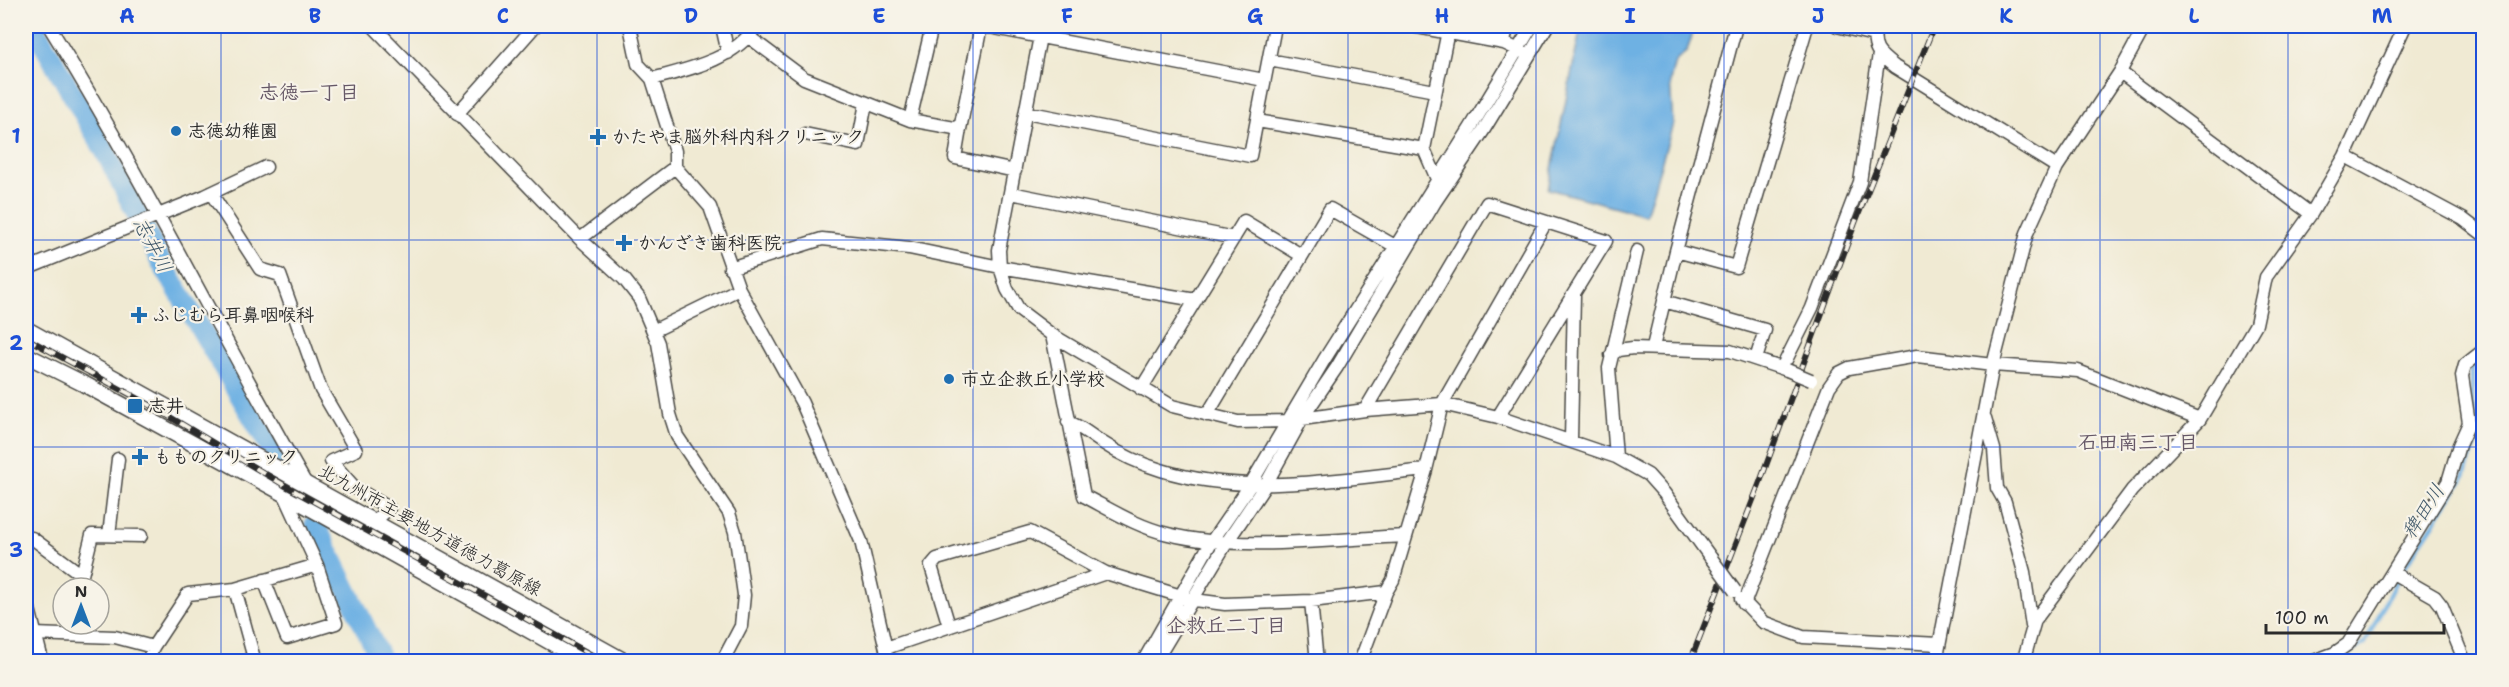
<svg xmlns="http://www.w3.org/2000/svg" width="2509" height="687" font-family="'Shantell Sans','Klee One',sans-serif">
<rect width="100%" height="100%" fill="#f7f3e8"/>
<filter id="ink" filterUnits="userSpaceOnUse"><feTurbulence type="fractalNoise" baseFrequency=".0167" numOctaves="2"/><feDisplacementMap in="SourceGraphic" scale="12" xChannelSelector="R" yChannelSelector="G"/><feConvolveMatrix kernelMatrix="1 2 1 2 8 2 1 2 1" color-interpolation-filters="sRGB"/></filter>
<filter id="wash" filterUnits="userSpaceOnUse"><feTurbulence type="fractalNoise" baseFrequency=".008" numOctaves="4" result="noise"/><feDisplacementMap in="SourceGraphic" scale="24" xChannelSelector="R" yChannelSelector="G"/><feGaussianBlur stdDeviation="1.35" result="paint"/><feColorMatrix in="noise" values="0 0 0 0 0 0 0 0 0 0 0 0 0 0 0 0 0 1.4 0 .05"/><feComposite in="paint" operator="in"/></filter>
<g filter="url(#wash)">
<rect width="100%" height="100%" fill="#f0ead3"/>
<path fill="#6eb1e3" stroke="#4c6e87" stroke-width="1.5" d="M1581,26H1695L1687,51L1675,62L1670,81L1673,124L1646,215L1548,189Z"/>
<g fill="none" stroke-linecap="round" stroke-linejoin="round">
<path stroke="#6eb1e3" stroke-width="4" d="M2336,662L2365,643L2398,577L2463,479L2477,442L2474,408L2472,406V369L2478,362"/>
<path stroke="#6eb1e3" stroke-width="21" d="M33,26L104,149L160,260L279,462
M315,524L382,662"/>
</g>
</g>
<g filter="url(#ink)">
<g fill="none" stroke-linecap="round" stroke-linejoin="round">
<defs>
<path id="minor" d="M49,26C141,175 219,332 306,484
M373,26L580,239L624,279L639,298L658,343L670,414L677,436L729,513L735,532L744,595L741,626L722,662
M630,26L638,64L652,79L675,151V167L710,207L739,289L802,403L861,541L889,662
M722,26L728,53
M984,26L1264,80
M1042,26L999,250L1000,267L1007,289L1019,310L1052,335L1172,406L1238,422L1288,421L1365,410L1442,404L1498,417L1616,457L1648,475L1664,493L1711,558
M1412,26L1504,43L1523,52
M1837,26L1874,35
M1876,26C1871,48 1878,54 1895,67L2057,167
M2480,26L2484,27
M749,37L804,78L910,120L960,129L981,26
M1504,43L1507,26
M1269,60L1435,91
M2120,72L2311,214
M652,79C689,69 734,60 756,26
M1026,112L1250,156L1275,26
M457,114L535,26
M910,120L932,26
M1257,121L1424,149
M960,129L955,158L1015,171
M805,134L858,145L866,103
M2345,156L2463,219L2484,235
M1437,179L1424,149L1449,26
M211,193L260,269L280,275L321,390L356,450L331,461L355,488L389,508L375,521L365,539
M1011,193L1234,238
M580,239L675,167
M1676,251L1736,267L1807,26
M730,268L822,239L909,248L1000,267L1196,300
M26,269L205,196L266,167
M1664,301L1765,330L1756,359
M653,331L739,289
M1052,335L1084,496C1111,510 1138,527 1168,534C1239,552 1333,539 1406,536
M1653,347L1676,251L1736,26
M1611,355L1618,350L1633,348L1730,351L1787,370
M1782,368L1812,308L1860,182L1879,54
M1141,389L1244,221L1301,255
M1365,410L1487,203L1606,241L1498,417
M1207,415L1330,209L1395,246
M1985,418L1994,449L1997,488L2005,502L2024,572L2032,626
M1068,422C1081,426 1091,436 1103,443C1121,455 1141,464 1161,470C1246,497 1340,479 1426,470
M1571,440L1574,295
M1616,457L1609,368L1637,251
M109,535L118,459
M26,540L32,538L82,575L92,535L141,536
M2393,573L2435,597L2442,606L2465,662
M264,580L287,638L336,623L317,565
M235,589L255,662
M1741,599L1763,622L1803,637L1939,644
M1311,601L1317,662
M1744,604L1829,387L1839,373L1849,368L1917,356L1993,365L2078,371L2200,419
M949,626L931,566L937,559L1030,532L1106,573L1194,600L1225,604L1311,601L1386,592
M34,634L115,637L153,647L188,594L235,589L317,565L284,493
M886,648L1106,573
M148,662L153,647
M1143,662L1210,544L1249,487L1324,360L1471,127L1532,26
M1155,662L1227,542L1266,484L1303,417L1337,367L1435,202L1483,131L1547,26
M1360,662L1386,592L1393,580L1426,470L1442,404L1546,222
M1936,662L1993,365L2027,233L2057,167L2120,72L2145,26
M2023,662L2035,620L2132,490L2200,419L2256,324L2266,277L2311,214L2345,156L2405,26
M2311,662L2335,653L2348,644L2448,482L2459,445L2469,423L2462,376L2465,365L2484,350"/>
<path id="major" d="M26,329L626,662
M26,355L84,384L296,500L586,662
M26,603L41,662"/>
</defs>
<use href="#minor" stroke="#494844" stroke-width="15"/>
<use href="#major" stroke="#494844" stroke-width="18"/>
<use href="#minor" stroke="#fff" stroke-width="12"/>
<use href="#major" stroke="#fff" stroke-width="15"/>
<defs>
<path id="rail" d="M26,338L150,405L284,485L604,662
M1690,662L1760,482L1855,223L1934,26"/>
</defs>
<use href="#rail" stroke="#2b2b2b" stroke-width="6"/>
<use href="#rail" stroke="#f7f3e8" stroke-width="4" stroke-dasharray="11" stroke-linecap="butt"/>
<defs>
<path id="minor-bridge" d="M1787,370L1811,380
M1711,558L1735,591"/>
</defs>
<use href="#minor-bridge" stroke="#494844" stroke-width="15" stroke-linecap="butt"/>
<use href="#minor-bridge" stroke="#fff" stroke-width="12"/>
</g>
</g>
<path fill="none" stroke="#1d4ed8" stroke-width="1.5" stroke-opacity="0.55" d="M221,26V662M409,26V662M597,26V662M785,26V662M973,26V662M1161,26V662M1348,26V662M1536,26V662M1724,26V662M1912,26V662M2100,26V662M2288,26V662M26,240H2484M26,447H2484"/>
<g fill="#1f6fb2" stroke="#f7f3e8" stroke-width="2">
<circle cx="176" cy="131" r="6"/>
<path d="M595 128h6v6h6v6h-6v6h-6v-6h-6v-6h6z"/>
<path d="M621 234h6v6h6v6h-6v6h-6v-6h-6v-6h6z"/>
<path d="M136 306h6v6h6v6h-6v6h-6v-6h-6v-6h6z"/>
<circle cx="949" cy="379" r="6"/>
<rect x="127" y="398" width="16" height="16" rx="3"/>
<path d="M137 448h6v6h6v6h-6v6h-6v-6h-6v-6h6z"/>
</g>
<g text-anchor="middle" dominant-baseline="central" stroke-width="4.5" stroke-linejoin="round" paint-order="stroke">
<g font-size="18" font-weight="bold" fill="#2b2b2b" stroke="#f7f3e8" text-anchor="start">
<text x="188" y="131">志徳幼稚園</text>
<text x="612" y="137">かたやま脳外科内科クリニック</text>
<text x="638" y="243">かんざき歯科医院</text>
<text x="152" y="315">ふじむら耳鼻咽喉科</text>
<text x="961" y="379">市立企救丘小学校</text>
<text x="148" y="406">志井</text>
<text x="154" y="457">もものクリニック</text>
</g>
<g font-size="18" fill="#2b2b2b" stroke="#f7f3e8">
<text transform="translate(430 530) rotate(29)">北九州市主要地方道徳力葛原線</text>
</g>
<g font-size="20" font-weight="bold" fill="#665867" stroke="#f7f3e8">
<text x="309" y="92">志徳一丁目</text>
<text x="2138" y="442">石田南三丁目</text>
<text x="1226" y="625">企救丘二丁目</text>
</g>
<g font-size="20" font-style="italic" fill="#425a6b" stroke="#f7f3e8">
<text transform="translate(153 245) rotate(62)">志井川</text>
<text transform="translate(2423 511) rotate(-57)">稗田川</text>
</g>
</g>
<rect width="2509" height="687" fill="none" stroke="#f7f3e8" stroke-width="66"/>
<g transform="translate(81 606)"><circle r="28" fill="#f7f3e8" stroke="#a5a39c" stroke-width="1.5"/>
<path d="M0-4.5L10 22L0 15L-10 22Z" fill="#1f6fb2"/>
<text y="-9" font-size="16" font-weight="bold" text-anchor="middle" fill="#2b2b2b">N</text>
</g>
<path d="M2266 624v9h178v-9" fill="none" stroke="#2b2b2b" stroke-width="3"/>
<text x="2275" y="624" font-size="18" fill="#2b2b2b" stroke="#f7f3e8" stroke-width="4.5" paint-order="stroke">100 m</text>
<rect x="33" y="33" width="2443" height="621" fill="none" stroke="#1d4ed8" stroke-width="2"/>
<g font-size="20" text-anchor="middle" font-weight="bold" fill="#1d4ed8">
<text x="127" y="23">A</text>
<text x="315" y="23">B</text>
<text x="503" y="23">C</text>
<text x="691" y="23">D</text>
<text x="879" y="23">E</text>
<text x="1067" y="23">F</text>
<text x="1255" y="23">G</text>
<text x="1442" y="23">H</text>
<text x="1630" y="23">I</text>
<text x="1818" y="23">J</text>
<text x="2006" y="23">K</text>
<text x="2194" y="23">L</text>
<text x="2382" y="23">M</text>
<text x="16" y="143">1</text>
<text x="16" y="350">2</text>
<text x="16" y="557">3</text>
</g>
</svg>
